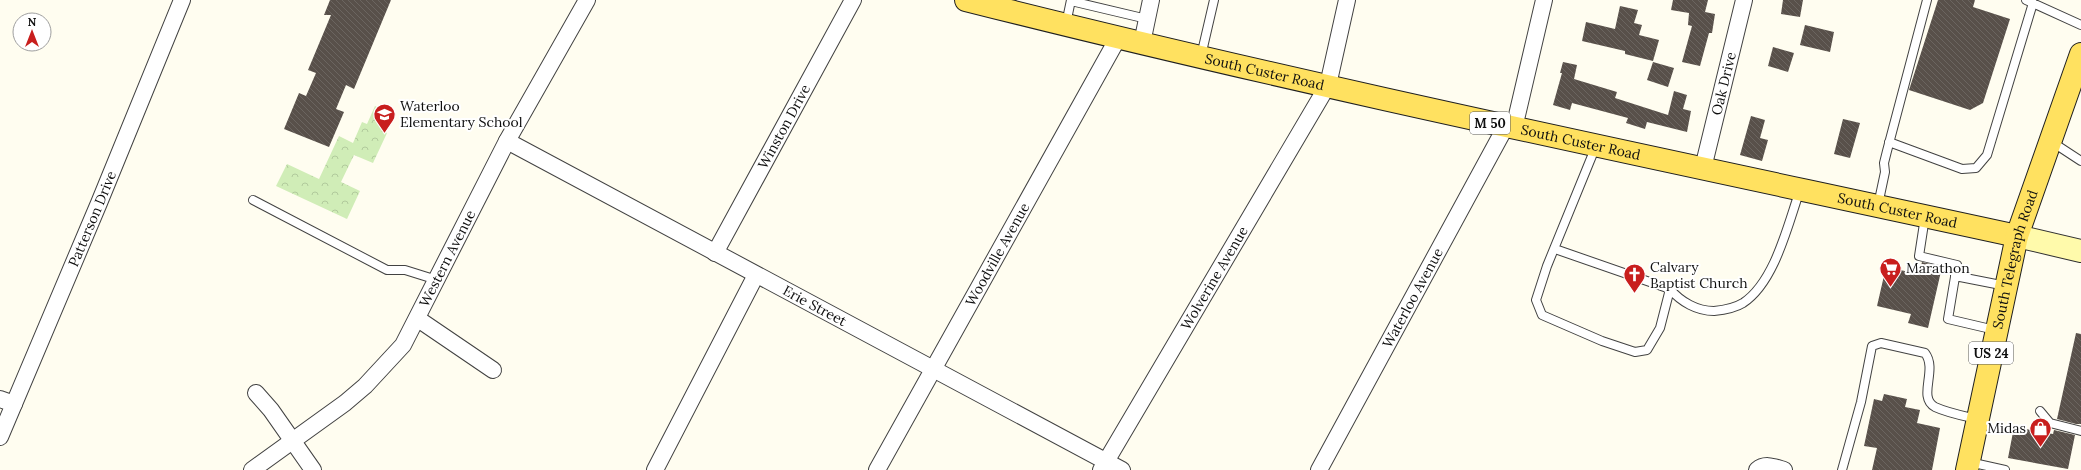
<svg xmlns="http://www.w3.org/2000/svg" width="2081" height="470" font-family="Lora,serif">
<defs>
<pattern id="park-crowns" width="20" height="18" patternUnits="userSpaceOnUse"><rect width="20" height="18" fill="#d0edb7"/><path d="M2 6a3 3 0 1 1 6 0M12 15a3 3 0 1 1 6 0" fill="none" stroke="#b1ca9c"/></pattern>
<pattern id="building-back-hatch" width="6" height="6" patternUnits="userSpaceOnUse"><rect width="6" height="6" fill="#58504a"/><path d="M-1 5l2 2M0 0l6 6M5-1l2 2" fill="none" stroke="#6b6560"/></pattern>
</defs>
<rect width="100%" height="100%" fill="#fffdf0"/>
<path fill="url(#park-crowns)" d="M375,106L390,113L382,130L387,133L373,163L354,155L341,182L360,191L347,219L276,186L287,164L319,179L339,136L353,143L362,122L367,124Z"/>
<path fill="url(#building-back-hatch)" d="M330,0H391L354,89L346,85L336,109L344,112L329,147L284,129L299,93L306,96L316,73L308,70L331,15H324Z
M1673,0H1708L1705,12L1715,14L1712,33H1709L1700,66L1682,62L1692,26L1688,25L1689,13L1671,10Z
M1783,0H1803L1800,17L1781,14Z
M1938,0H1975L1973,7L2010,19L1983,103L1970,110L1909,90Z
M1620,6L1638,10L1634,23L1642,25L1639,35L1659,40L1653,61L1625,54V51L1582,41L1586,22L1615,29Z
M1805,25L1834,32L1830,52L1800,45Z
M1773,47L1794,53L1788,72L1768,66Z
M1563,62L1577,65L1574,79L1617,92L1615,98L1668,115L1674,91L1687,95L1683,109L1691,111L1687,132L1647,122L1645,129L1626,123L1628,118L1572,103L1570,110L1553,105L1562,73H1560Z
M1653,62L1674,68L1668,87L1647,80Z
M1751,116L1765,120L1760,138L1768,140L1762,161L1740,155Z
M1843,119L1860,123L1850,158L1834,154Z
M1922,262L1942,267L1928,328L1908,323L1911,314L1877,306L1886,267L1919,274Z
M2076,333L2081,334V424H2076L2057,419Z
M1884,394L1907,399L1905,407L1920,410L1917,423L1940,428L1932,470H1872L1877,448L1864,446L1874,399L1882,401Z
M2014,427L2053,434L2054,430L2075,435L2068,469L2008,458Z"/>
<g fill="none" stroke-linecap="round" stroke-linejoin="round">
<defs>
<path id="lane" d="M2026,0L2081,25
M1071,1L1147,19
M1066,24L1071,0
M1201,56L1214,0
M1889,142L1962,169L1976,168L1987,155L2033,3
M2052,142L2081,161
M1596,146L1547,266L1536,300L1542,315L1602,341L1635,352L1647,350L1660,328L1670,289C1681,302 1697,311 1714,311C1724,310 1735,308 1743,303C1775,282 1788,224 1800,190
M253,200L387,270H405L437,280
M1878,205L1885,172L1884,163L1887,151L1927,0
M1925,217L1919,256L1957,265L1948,319L1995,330
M1555,249L1670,289
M1955,276L2006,286
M2040,411L2050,423L2081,431
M1969,462L2005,470
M1842,470L1861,402L1872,346L1881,343L1925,353C1938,370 1917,397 1935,407C1948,413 1964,416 1977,419"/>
<g id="street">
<path d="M1142,43L1151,0"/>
<path d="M1514,128L1544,0"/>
<path id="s1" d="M507,141L1122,470"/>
<path id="s2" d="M1703,168L1744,0"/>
<path id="s3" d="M715,253L853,0"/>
<path d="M418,319L493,370"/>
<path d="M256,393L271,410L313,470"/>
<path d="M0,399L14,404"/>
<path id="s4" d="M0,437L99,203L182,0"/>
<path id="s5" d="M252,470L345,403L365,386L403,345L507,141L587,0"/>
<path d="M655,470L756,275"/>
<path id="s6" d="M877,470L1118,38"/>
<path id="s7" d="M1101,470L1328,85L1347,0"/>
<path id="s8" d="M1319,470L1506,126"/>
<path d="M1757,470C1765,463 1774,467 1784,470"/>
</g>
<path id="secondary" d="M2017,236L2081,251"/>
<g id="primary">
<path id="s9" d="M966,0C1314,88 1666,160 2017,236"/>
<path id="s10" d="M1967,470L2017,236L2081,54"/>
</g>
</defs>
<use href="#lane" stroke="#424242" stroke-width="10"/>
<use href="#street" stroke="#424242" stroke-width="18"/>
<use href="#secondary" stroke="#313131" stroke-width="24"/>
<use href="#primary" stroke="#202020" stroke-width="24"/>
<use href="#lane" stroke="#fff" stroke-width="8"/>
<use href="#street" stroke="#fff" stroke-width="16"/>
<use href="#secondary" stroke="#fffaab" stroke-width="22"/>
<use href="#primary" stroke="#ffe160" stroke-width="22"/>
</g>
<defs>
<symbol id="school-pin" viewBox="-11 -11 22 30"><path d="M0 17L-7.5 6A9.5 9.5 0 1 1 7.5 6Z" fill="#c81e1d" stroke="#fff"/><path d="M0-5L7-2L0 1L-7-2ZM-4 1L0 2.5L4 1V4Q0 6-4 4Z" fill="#fff"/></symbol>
<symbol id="supermarket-pin" viewBox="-11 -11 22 30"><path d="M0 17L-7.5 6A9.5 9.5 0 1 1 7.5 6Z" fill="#c81e1d" stroke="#fff"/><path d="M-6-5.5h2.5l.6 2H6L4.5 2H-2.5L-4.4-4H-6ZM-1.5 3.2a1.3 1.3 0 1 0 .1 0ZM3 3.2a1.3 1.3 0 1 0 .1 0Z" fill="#fff"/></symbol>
<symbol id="church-pin" viewBox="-11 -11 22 30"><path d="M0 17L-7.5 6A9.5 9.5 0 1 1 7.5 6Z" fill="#c81e1d" stroke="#fff"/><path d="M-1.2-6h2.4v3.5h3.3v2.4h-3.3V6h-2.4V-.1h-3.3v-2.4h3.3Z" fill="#fff"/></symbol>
<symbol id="shop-pin" viewBox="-11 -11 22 30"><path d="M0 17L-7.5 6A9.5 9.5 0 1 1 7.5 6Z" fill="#c81e1d" stroke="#fff"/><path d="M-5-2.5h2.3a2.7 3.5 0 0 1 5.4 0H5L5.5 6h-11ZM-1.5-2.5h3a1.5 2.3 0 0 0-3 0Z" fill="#fff"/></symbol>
</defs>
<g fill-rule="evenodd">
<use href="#school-pin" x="372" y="102" width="25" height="34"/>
<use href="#supermarket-pin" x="1878" y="256" width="25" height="34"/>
<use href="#church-pin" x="1622" y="262" width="25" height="34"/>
<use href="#shop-pin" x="2028" y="416" width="25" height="34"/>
</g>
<g text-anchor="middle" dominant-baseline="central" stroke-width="4" stroke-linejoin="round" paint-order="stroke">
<g fill="#fff" stroke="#575757" stroke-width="1">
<rect x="1470" y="112" width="40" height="22" rx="3"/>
<rect x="1969" y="342" width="44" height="22" rx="3"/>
</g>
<g font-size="13" font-weight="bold" fill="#0f0f0f">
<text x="1490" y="123">M 50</text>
<text x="1991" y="353">US 24</text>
</g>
<g font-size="14" fill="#0f0f0f" stroke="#fff">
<text stroke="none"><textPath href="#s9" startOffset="307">South Custer Road</textPath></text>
<text stroke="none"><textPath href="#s2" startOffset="87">Oak Drive</textPath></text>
<text stroke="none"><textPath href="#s3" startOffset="144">Winston Drive</textPath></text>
<text stroke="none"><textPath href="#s9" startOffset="631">South Custer Road</textPath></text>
<text stroke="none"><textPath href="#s9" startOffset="955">South Custer Road</textPath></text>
<text stroke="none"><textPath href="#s4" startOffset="237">Patterson Drive</textPath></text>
<text stroke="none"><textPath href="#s6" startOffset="247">Woodville Avenue</textPath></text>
<text stroke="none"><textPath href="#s5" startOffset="294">Western Avenue</textPath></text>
<text stroke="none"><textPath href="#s10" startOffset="216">South Telegraph Road</textPath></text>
<text stroke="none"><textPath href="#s7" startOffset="223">Wolverine Avenue</textPath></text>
<text stroke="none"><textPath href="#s8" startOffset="196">Waterloo Avenue</textPath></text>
<text stroke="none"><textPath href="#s1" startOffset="349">Erie Street</textPath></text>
</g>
<g font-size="14" fill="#0f0f0f" stroke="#fff" text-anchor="start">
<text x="400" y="106">Waterloo<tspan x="400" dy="16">Elementary School</tspan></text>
<text x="1650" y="267">Calvary<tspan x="1650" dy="16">Baptist Church</tspan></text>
<text x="1906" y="268">Marathon</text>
<text x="2026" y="428" text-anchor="end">Midas</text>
</g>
</g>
<g transform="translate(32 32)"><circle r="19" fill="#ffffff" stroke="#9f9f9f"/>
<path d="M0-3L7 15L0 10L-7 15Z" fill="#c81e1d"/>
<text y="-6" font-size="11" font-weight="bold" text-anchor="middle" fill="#0f0f0f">N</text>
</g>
</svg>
